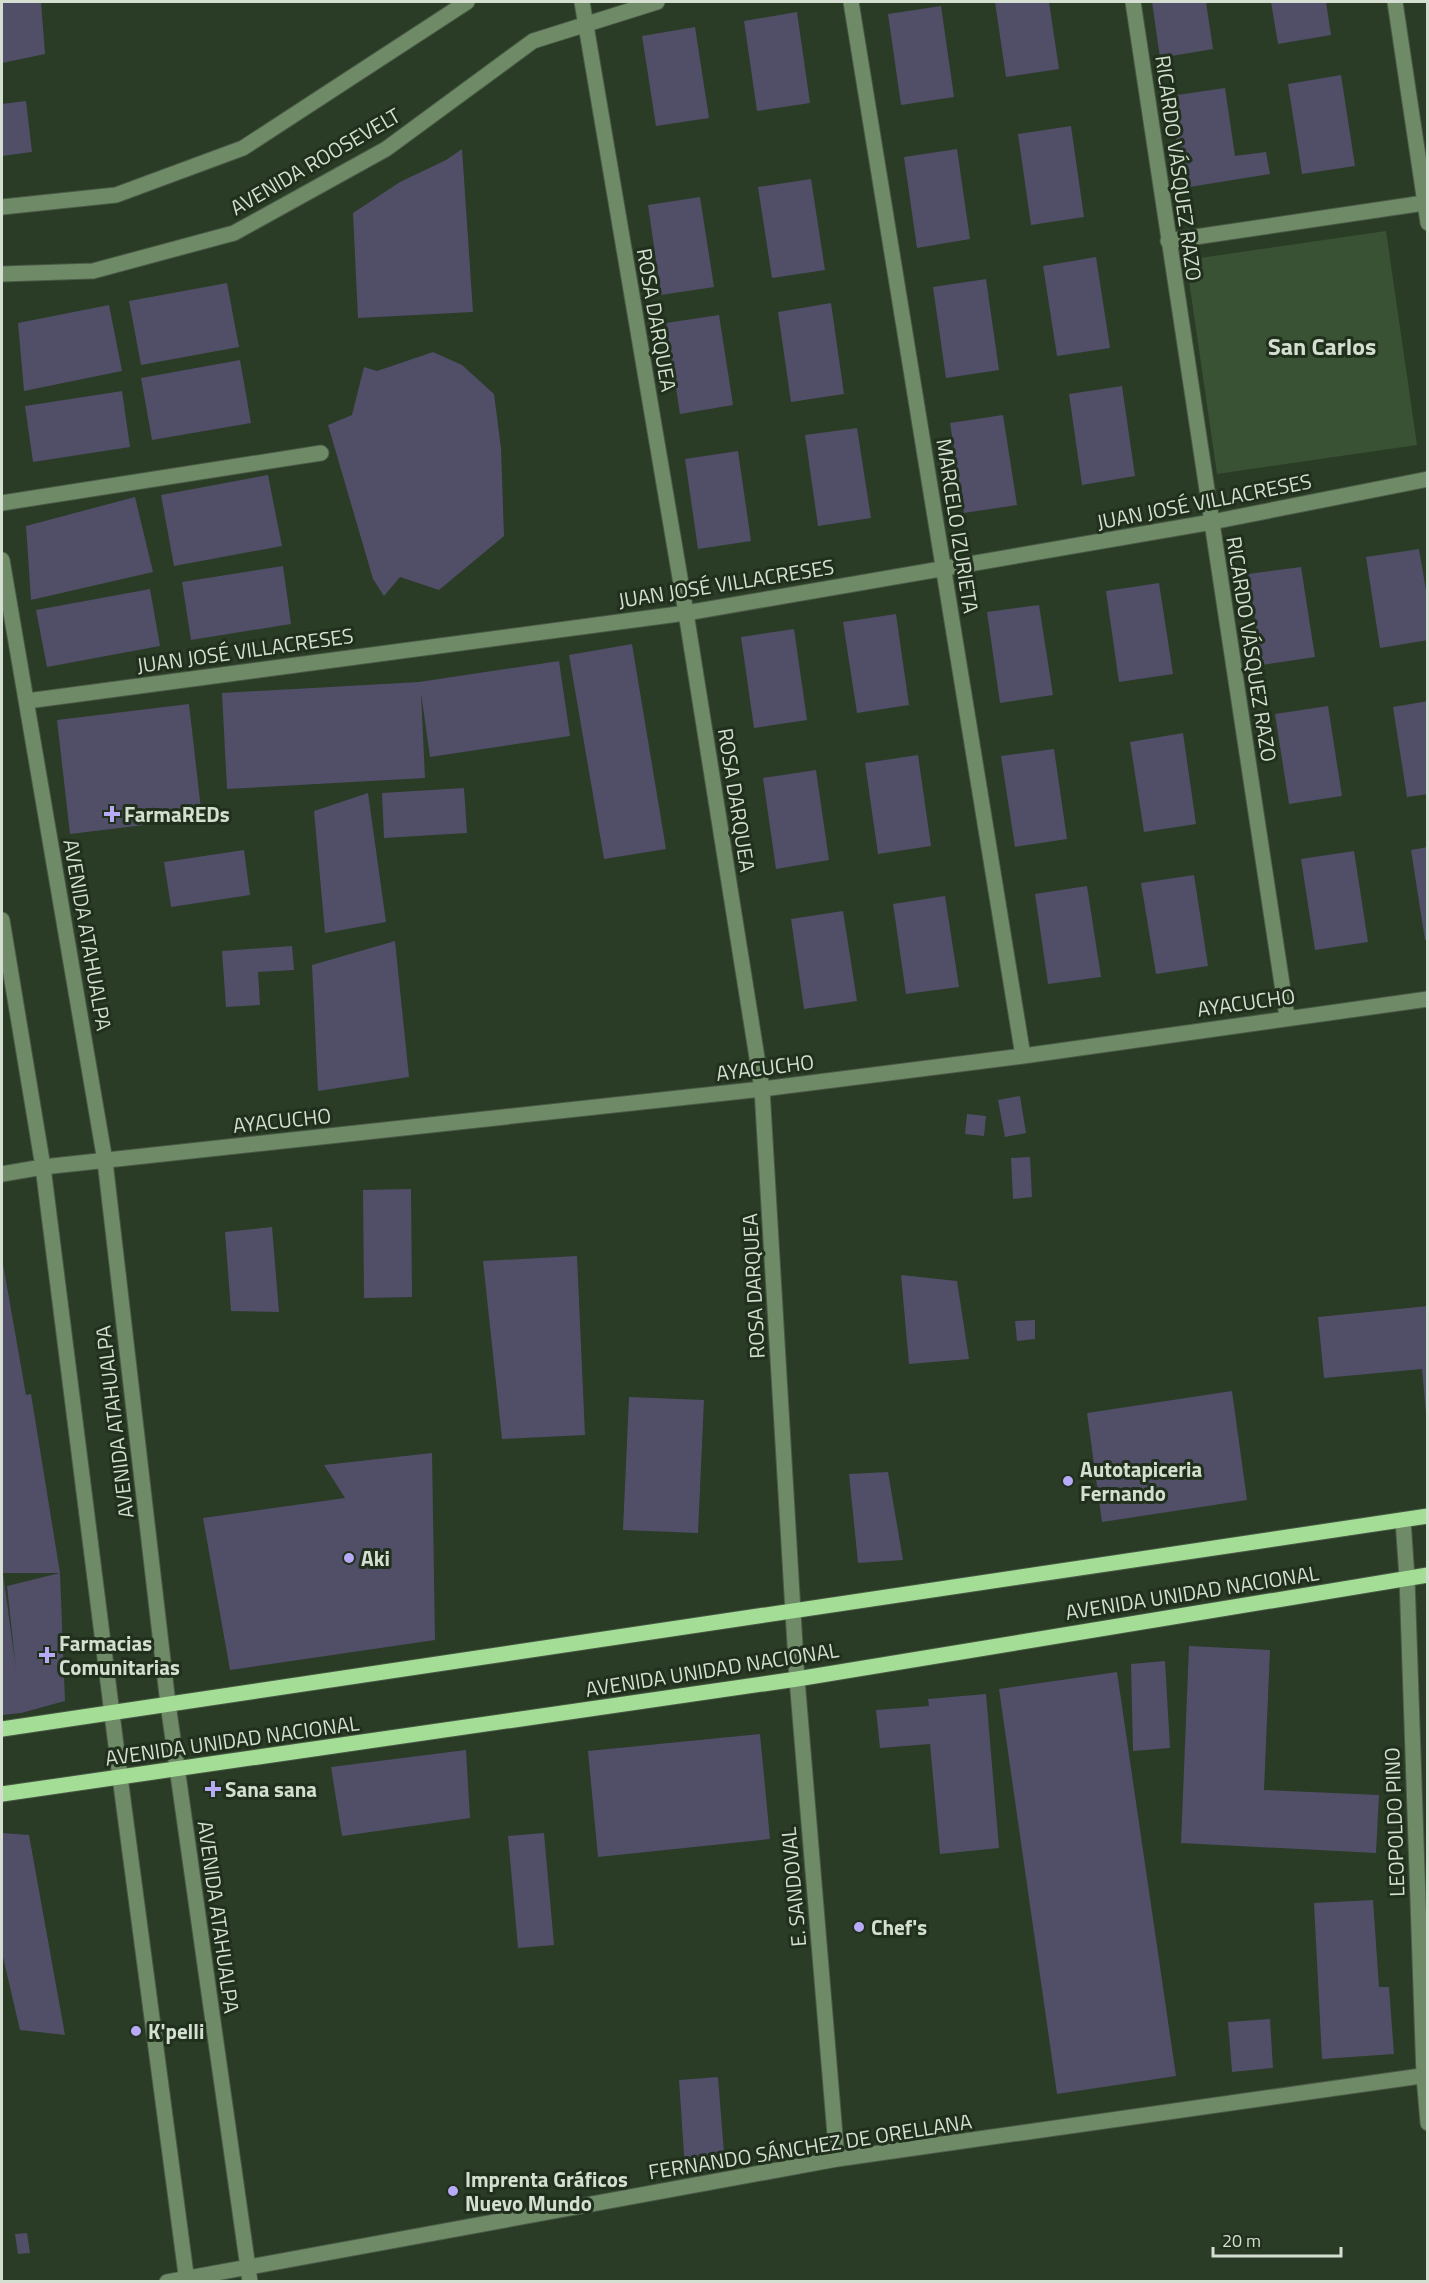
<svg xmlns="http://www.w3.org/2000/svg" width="1429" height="2283" font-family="'Titillium Web',sans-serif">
<rect width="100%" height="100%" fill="#2a3b26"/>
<path fill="#3a5234" d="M1386,231L1417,445L1217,474L1186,260Z"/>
<path fill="#514e68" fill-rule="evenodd" d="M2,2H41L45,54L2,63Z
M995,2H1049L1059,69L1006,77Z
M1152,2H1206L1213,49L1160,58Z
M1271,2H1326L1331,35L1278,44Z
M941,6L954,97L901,105L888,14Z
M797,12L810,103L757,111L744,21Z
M695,27L709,118L656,126L642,36Z
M1341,75L1355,166L1302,174L1288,84Z
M1225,88L1235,156L1266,152L1270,174L1183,188L1170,96Z
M26,101L32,152L2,156V104Z
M1071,126L1084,217L1031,225L1018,134Z
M462,149L473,312L358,318L353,213L400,182L446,160Z
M957,149L970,239L917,248L904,157Z
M811,179L825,270L772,278L758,187Z
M700,197L714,287L661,295L648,205Z
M1096,257L1110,348L1057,356L1043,266Z
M986,279L999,370L946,378L933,287Z
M227,283L239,347L141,365L129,301Z
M831,303L844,394L791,402L778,312Z
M109,305L122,371L24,391L18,323Z
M719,315L733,405L680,414L666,323Z
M433,352L462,365L494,394L501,448L504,536L439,590L400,577L384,596L373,579L328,425L352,415L364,367L377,371Z
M240,360L251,423L152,440L141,378Z
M1122,386L1135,476L1082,485L1069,394Z
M122,391L130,447L33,462L25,406Z
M1003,415L1017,505L964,513L950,423Z
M857,428L871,518L818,526L805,435Z
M738,451L751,541L698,549L685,459Z
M268,475L282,546L174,566L161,495Z
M135,497L153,572L31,600L26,526Z
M1419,549L1428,602V640L1380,648L1366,557Z
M283,566L291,624L191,640L182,582Z
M1301,567L1315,657L1262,665L1248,574Z
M1159,583L1173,674L1119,682L1106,591Z
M150,589L160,646L47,667L36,610Z
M1039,605L1053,695L1000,703L987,612Z
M896,614L909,705L857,713L843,622Z
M794,629L807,720L754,728L741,637Z
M632,644L666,849L604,859L569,655Z
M559,661L570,736L430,757L421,693L425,778L227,789L222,693L419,682Z
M1428,701V794L1407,797L1393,707Z
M189,704L202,818L70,834L57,720Z
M1328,706L1342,796L1289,804L1275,714Z
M1183,733L1196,824L1144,832L1130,742Z
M1054,749L1067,839L1015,847L1001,756Z
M918,755L931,846L878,854L865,763Z
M816,770L829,860L776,869L763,778Z
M464,788L467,833L384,838L382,793Z
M368,793L386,922L325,933L314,811Z
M1428,847V940H1425L1411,850Z
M244,850L250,895L171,907L164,862Z
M1354,851L1368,942L1315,950L1301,859Z
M1194,875L1208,966L1156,974L1141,883Z
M1087,886L1101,977L1048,984L1035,894Z
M945,896L959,987L906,994L893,904Z
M843,911L857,1001L804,1009L791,919Z
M395,941L409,1077L318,1091L312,965Z
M292,946L294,970L258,972L260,1005L226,1007L222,951Z
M1020,1096L1026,1133L1005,1137L998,1100Z
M967,1114L986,1116L984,1136L965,1134Z
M1030,1157L1032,1197L1013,1199L1011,1158Z
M411,1189L412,1297L364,1298L363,1190Z
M272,1227L279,1312L231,1311L225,1232Z
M577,1256L585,1435L502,1439L483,1261Z
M2,1258L26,1395L31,1394L60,1573L65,1701L21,1713L2,1715ZM3,1573H60L7,1586L16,1670Z
M901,1275L957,1281L969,1359L909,1364Z
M1428,1306V1414H1426L1422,1369L1324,1378L1318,1317Z
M1035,1320V1339L1017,1341L1015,1321Z
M1232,1391L1247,1500L1102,1522L1087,1413Z
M629,1397L704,1400L698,1533L623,1530Z
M432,1453L435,1640L230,1670L203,1518L345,1498L324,1465Z
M888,1472L903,1560L858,1563L849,1474Z
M1189,1646L1270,1650L1264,1790L1379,1795L1376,1853L1181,1843Z
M1165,1661L1170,1748L1133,1751L1131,1664Z
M1117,1672L1176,2076L1057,2094L999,1689Z
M986,1694L999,1848L940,1854L930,1744L880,1748L876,1710L929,1706L928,1699Z
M760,1734L770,1839L598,1857L588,1751Z
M466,1750L470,1818L342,1836L331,1767Z
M2,1833L29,1835L65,2035L20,2030L2,1953Z
M544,1833L554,1945L518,1948L508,1836Z
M1373,1900L1379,1987H1389L1394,2054L1322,2059L1314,1903Z
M1270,2019L1273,2068L1232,2072L1228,2022Z
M718,2077L725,2166L685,2169L679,2080Z
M27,2233L30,2253L18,2254L15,2234Z"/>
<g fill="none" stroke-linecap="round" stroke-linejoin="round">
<defs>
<path id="minor" d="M582,2L686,613L762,1089L797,1679L837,2159
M851,2L1023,1056
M1133,2L1287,1017
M1395,2L1428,223
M2,207L116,195L243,148L467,2
M1168,241L1424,203
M2,274L93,271L234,233L386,149L533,41L657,2
M2,503L321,453
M2,560L105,1161L168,1704L250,2282
M27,701L686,613L1212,522L1428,479
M2,920L43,1167L120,1777L187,2282
M2,1174L43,1167L762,1089L1023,1056L1428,999
M1403,1520L1407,1578L1424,2076L1428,2123
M167,2282L837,2159L1428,2075"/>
<path id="major" d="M2,1729L1428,1516
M2,1794L797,1679L1428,1575"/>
</defs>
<use href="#minor" stroke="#495945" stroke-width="17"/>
<use href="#major" stroke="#495945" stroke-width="17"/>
<use href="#minor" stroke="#6e8a67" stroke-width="15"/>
<use href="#major" stroke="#a4de96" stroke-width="15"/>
</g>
<g fill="#b7abf8" stroke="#20301c" stroke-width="2">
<path d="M109 805h6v6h6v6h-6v6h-6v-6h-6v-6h6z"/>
<circle cx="1068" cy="1481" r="6"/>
<circle cx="349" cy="1558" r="6"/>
<path d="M44 1646h6v6h6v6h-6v6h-6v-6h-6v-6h6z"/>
<path d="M210 1780h6v6h6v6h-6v6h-6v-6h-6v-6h6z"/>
<circle cx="859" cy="1927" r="6"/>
<circle cx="136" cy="2031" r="6"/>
<circle cx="453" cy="2191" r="6"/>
</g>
<g text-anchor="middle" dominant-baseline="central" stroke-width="6" stroke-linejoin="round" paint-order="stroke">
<g font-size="21" fill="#d4dfd2" stroke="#20301c">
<text transform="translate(315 161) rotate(-30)">AVENIDA ROOSEVELT</text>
<text transform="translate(1179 168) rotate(82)">RICARDO VÁSQUEZ RAZO</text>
<text transform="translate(657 320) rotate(80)">ROSA DARQUEA</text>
<text transform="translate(1204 501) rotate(-11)">JUAN JOSÉ VILLACRESES</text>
<text transform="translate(958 526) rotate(81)">MARCELO IZURIETA</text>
<text transform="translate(726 583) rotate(-9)">JUAN JOSÉ VILLACRESES</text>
<text transform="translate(1252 649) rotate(81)">RICARDO VÁSQUEZ RAZO</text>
<text transform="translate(245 650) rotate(-8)">JUAN JOSÉ VILLACRESES</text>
<text transform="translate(737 800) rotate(81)">ROSA DARQUEA</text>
<text transform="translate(88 935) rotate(80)">AVENIDA ATAHUALPA</text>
<text transform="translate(1246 1002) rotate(-8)">AYACUCHO</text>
<text transform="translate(765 1067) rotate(-7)">AYACUCHO</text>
<text transform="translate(282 1120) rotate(-6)">AYACUCHO</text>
<text transform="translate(753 1286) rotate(-93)">ROSA DARQUEA</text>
<text transform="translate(114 1422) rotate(-97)">AVENIDA ATAHUALPA</text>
<text transform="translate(1192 1592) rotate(-9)">AVENIDA UNIDAD NACIONAL</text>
<text transform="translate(712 1669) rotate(-9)">AVENIDA UNIDAD NACIONAL</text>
<text transform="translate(232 1740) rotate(-8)">AVENIDA UNIDAD NACIONAL</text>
<text transform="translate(1394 1822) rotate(-92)">LEOPOLDO PINO</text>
<text transform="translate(793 1887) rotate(-95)">E. SANDOVAL</text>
<text transform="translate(219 1917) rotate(82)">AVENIDA ATAHUALPA</text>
<text transform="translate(810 2146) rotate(-9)">FERNANDO SÁNCHEZ DE ORELLANA</text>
</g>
<g font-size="21" font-weight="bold" fill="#d4dfd2" stroke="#20301c" text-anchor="start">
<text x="124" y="814">FarmaREDs</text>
<text x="1080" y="1469">Autotapiceria<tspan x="1080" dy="24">Fernando</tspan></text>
<text x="361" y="1558">Aki</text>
<text x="59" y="1643">Farmacias<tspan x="59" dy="24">Comunitarias</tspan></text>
<text x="225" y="1789">Sana sana</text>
<text x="871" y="1927">Chef's</text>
<text x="148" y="2031">K'pelli</text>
<text x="465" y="2179">Imprenta Gráficos<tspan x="465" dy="24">Nuevo Mundo</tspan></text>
</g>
<g font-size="24" font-weight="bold" fill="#d4dfd2" stroke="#20301c">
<text x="1322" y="346">San Carlos</text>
</g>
</g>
<rect width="1429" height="2283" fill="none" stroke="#d4dfd2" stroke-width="6"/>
<path d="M1213 2247v9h128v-9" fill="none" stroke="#d4dfd2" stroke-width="3"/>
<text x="1222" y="2247" font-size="18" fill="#d4dfd2" stroke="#20301c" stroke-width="4.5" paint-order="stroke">20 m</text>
</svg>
